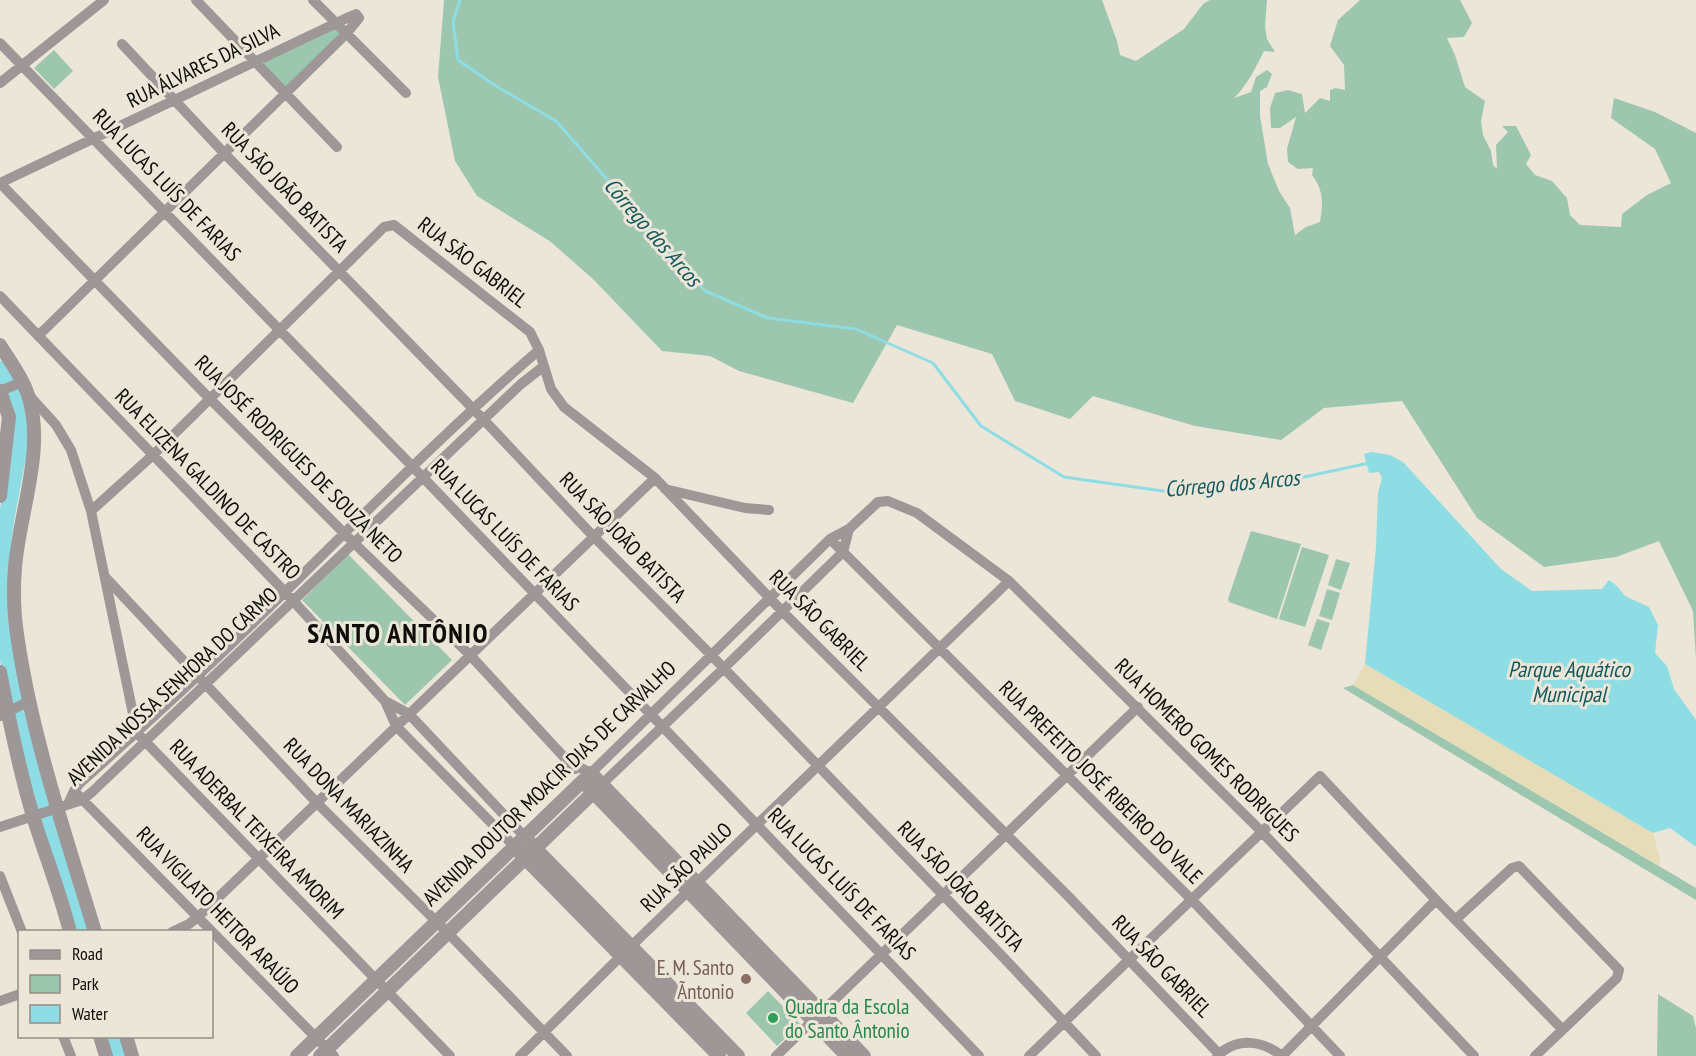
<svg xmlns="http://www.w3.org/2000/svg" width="1696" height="1056" font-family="'PT Sans Narrow',sans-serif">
<rect width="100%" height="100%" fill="#ece6d8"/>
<path fill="#9dc6af" d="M444,0H1102L1117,41L1120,55L1136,61L1184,29L1203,4L1210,0H1267L1265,27L1267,39L1275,52L1264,51C1256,67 1246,87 1234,98L1251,92L1256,77L1267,70L1272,74L1267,87L1260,91V116L1268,164L1279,191L1290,208L1295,235L1306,227L1320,222C1323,203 1324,191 1312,175L1313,168L1298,169L1288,162L1287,149L1296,117L1280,128H1271L1270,108L1275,93L1288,90L1302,94L1305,113L1320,98L1330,101V90L1335,88L1345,90L1344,65L1330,46L1338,20L1360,0H1460L1472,23L1464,37L1447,38L1455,55L1465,87L1485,101L1481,121L1483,135L1491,151L1493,165L1497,169L1496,145L1508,132L1502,126H1516L1531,155L1526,164L1535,175L1552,181L1567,198L1570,215L1580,225L1621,227L1622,214L1647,195L1671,183L1655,149L1611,118L1614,98L1655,112L1696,133V659L1693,611L1659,541L1616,557L1544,567L1477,518L1402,401L1324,408L1281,440L1195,426L1093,396L1070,419L1015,401L992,354L897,325L853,403L739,371L710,356L662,351L594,280L551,242L477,196L455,161L438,77Z
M336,27L341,35L285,88L262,63Z
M54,50L73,71L54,89L34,68Z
M1251,531L1301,544L1277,619L1229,602L1228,599Z
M1302,547L1329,555L1305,627L1279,619Z
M348,554L452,660L405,705L302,600Z
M1336,559L1350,563L1341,590L1328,585Z
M1327,589L1340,593L1332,620L1319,616Z
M1317,619L1330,623L1321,650L1308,645Z
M1353,685L1696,888V900L1343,688Z
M768,991L800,1024L777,1046L746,1013Z
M1658,994L1693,1016L1696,1028V1056H1657Z"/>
<path fill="#e6ddb8" d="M1365,664L1653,833L1660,858V866L1353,685Z"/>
<path fill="#8edde4" d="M1371,452L1390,455L1403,462L1501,569L1532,591L1602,589L1609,580L1617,586L1625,596L1649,607L1658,625L1655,653L1667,666L1674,689L1696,720V847L1670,828L1653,833L1365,664L1376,547L1378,493L1382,478L1379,472L1369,473L1364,454Z"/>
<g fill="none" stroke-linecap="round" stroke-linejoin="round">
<path stroke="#8edde4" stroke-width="3" d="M460,0L453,22L458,60L496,86L556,121L705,291L768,318L856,329L933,363L981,426L1064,477L1163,491L1304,477L1369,463"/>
<path stroke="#8edde4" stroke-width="16" d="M0,369C14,393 21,413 21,440C14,482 3,525 1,567C0,652 22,742 49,822C61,858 71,895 82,932
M112,1036L118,1056"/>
<path stroke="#9e9797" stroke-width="10" d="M196,0L337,147
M313,0L406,93
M0,43L412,466L979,1056
M122,44L224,153L484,420L594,537L711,655L1003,957L1096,1056
M0,83L104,0
M0,183L349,17L356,14L359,18L346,34L38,336
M0,183L209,398L354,543L470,655L575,769
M0,296L285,592L385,701L409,714L525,837
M0,391L22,382
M28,394L56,425L71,450L91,511L137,733L450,1056
M665,489L745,508L769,510
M91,511L153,455L384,227L394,225L530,332L539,350L551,389L564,407L655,478L783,612L1068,896L1219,1054
M830,539L1191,899L1340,1056
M106,578L317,803L447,932L567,1056
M385,701L396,726L515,847
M0,716L29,701
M571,763L591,773L830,539L849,529L878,502L888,501L917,513L1009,581L1261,831L1474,1056
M602,784L724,668L843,552L849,529
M78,795L334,1056
M68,804L74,791L80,783C150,721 219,657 286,591C369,509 451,426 539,350
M0,827L82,800L92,792L521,384L544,366
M0,876L22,932
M1455,920L1512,868L1519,866L1619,970L1617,978L1535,1056
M172,932L189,924L198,917L655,478
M0,1001L20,994
M63,1036L71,1056
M520,1056L621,956L1009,581
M776,1056L1138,707
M1029,1056L1320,776L1436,900L1562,1029
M1217,1056C1237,1037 1262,1040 1282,1056
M1282,1056L1436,900"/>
<path stroke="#9e9797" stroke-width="14" d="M0,345C9,360 21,375 27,392C47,446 19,513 15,568C13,592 14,617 18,641C33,740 66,836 95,932
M0,391L9,417L0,496
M0,672C9,720 19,769 33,816C45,855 60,892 70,932
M588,787L847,1056
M530,843L738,1056
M520,853L719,1056
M100,1036L106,1056
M126,1036L132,1056
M297,1056L591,773L864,1056
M320,1056L602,784"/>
</g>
<circle fill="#8d6e63" stroke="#ece6d8" stroke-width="2" cx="746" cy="979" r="6"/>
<circle fill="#2e9e5b" stroke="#ece6d8" stroke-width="2" cx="773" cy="1018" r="6"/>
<g text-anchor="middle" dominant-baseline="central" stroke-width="6" stroke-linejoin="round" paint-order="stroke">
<g font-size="21" fill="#0e0c07" stroke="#ece6d8">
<text transform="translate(203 65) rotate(-26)">RUA ÁLVARES DA SILVA</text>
<text transform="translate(167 185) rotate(46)">RUA LUCAS LUÍS DE FARIAS</text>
<text transform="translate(285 187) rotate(46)">RUA SÃO JOÃO BATISTA</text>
<text transform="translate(473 262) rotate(38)">RUA SÃO GABRIEL</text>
<text transform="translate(299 459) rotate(45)">RUA JOSÉ RODRIGUES DE SOUZA NETO</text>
<text transform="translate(208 484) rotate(46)">RUA ELIZENA GALDINO DE CASTRO</text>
<text transform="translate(505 535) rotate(46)">RUA LUCAS LUÍS DE FARIAS</text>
<text transform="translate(623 537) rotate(46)">RUA SÃO JOÃO BATISTA</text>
<text transform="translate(820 620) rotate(45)">RUA SÃO GABRIEL</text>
<text transform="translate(172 686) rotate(-43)">AVENIDA NOSSA SENHORA DO CARMO</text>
<text transform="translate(1207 750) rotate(45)">RUA HOMERO GOMES RODRIGUES</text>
<text transform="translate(1101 782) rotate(45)">RUA PREFEITO JOSÉ RIBEIRO DO VALE</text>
<text transform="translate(549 783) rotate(-44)">AVENIDA DOUTOR MOACIR DIAS DE CARVALHO</text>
<text transform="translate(349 805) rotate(46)">RUA DONA MARIAZINHA</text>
<text transform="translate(257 829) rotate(46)">RUA ADERBAL TEIXEIRA AMORIM</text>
<text transform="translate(686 867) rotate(-44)">RUA SÃO PAULO</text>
<text transform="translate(842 884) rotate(46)">RUA LUCAS LUÍS DE FARIAS</text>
<text transform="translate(961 886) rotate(46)">RUA SÃO JOÃO BATISTA</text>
<text transform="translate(218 910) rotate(46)">RUA VIGILATO HEITOR ARAÚJO</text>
<text transform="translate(1162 966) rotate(46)">RUA SÃO GABRIEL</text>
</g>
<g font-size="21" fill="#785e54" stroke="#ece6d8" text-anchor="end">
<text x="734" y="967">E. M. Santo<tspan x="734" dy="24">Ãntonio</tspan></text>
</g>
<g font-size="21" fill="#27864d" stroke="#ece6d8" text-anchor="start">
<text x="785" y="1006">Quadra da Escola<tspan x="785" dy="24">do Santo Ântonio</tspan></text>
</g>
<g font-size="22" font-style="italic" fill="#14595e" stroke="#ece6d8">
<text transform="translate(653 232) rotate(49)">Córrego dos Arcos</text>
<text transform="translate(1232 483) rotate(-5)">Córrego dos Arcos</text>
<text x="1569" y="669">Parque Aquático<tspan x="1569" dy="25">Municipal</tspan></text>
</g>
<g font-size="27" font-weight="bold" letter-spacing="1.5" fill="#0e0c07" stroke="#ece6d8">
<text x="398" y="633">SANTO ANTÔNIO</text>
</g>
</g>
<rect x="18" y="930" width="195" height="108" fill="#ece6d8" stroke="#938f84" stroke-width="1.5"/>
<rect x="30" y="950" width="30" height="9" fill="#9e9797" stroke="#938f84" stroke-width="1.5"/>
<text x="72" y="960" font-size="18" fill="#0e0c07">Road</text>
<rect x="30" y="975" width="30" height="18" fill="#9dc6af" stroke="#938f84" stroke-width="1.5"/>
<text x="72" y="990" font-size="18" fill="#0e0c07">Park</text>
<rect x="30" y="1005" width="30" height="18" fill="#8edde4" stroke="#938f84" stroke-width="1.5"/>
<text x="72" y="1020" font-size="18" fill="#0e0c07">Water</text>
</svg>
